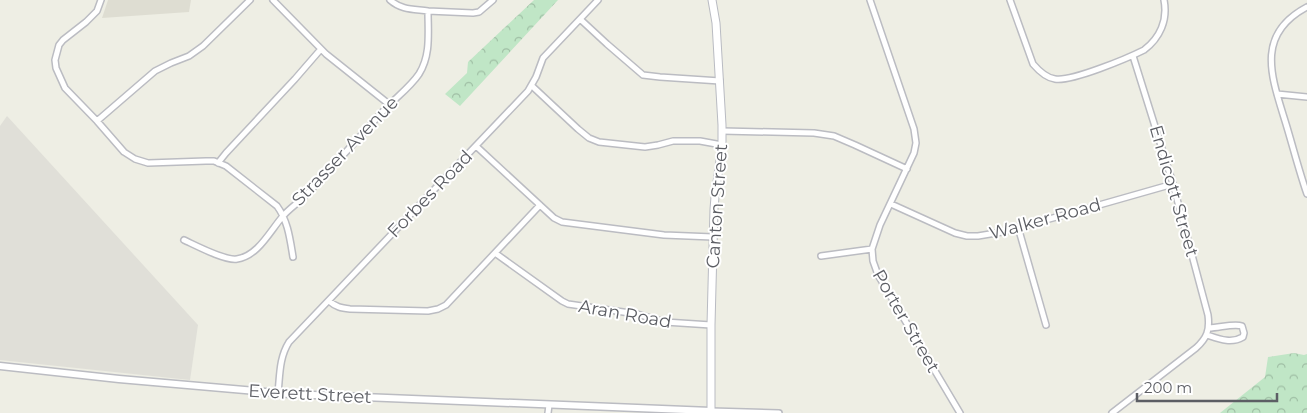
<svg xmlns="http://www.w3.org/2000/svg" width="1307" height="413" font-family="Montserrat,sans-serif">
<defs>
<pattern id="forest-crowns" width="20" height="18" patternUnits="userSpaceOnUse" patternTransform="scale(1.25)"><rect width="20" height="18" fill="#c0e6c6"/><path d="M2 6a3 3 0 1 1 6 0M12 15a3 3 0 1 1 6 0" fill="none" stroke="#9fbea4"/></pattern>
</defs>
<rect width="100%" height="100%" fill="#eeeee4"/>
<path fill="#e0dfd8" d="M7,116L198,325L190,380L0,360V126Z"/>
<path fill="#deddd2" d="M108,0H191L189,12L102,18Z"/>
<path fill="url(#forest-crowns)" d="M534,0H558L460,106L445,94L467,73L468,62Z
M1294,353L1304,355L1307,354V413H1220L1265,377L1268,357Z"/>
<g fill="none" stroke-linecap="round" stroke-linejoin="round">
<defs>
<path id="minor" d="M101,0L97,11L86,22L63,40L59,45L55,60L56,68L65,88L97,121L124,152L135,159L148,163L206,161H214L226,166L277,206C288,221 290,239 293,257
M273,0L326,54L390,105
M870,0L914,129L916,143L914,153L880,225L872,249L873,261L878,275L960,413
M1010,0L1033,64C1039,71 1047,78 1055,79C1071,82 1128,58 1144,50C1160,38 1168,20 1164,0
M1307,7C1254,35 1272,78 1286,124C1293,147 1299,171 1307,194
M428,11L473,13L479,12L493,0
M580,19L607,44L643,75L660,77L720,81
M532,86L578,129L589,138L599,142L645,147L658,145L673,141H700L722,145
M1277,94L1307,97
M97,121L155,71L171,63L189,56L203,46L250,0
M722,131L814,133L834,136L855,145L907,169
M476,146L554,218L562,222L664,235L713,237
M218,163L226,153L295,79L321,49
M891,204L955,233L967,236H978L1002,232L1071,213L1173,184
M1018,227L1046,325
M184,240C195,245 225,261 237,259C258,256 270,231 283,216C289,209 298,203 305,196C333,167 360,136 387,107C398,96 411,86 419,74C431,55 428,33 428,11C414,9 401,10 390,0
M495,253L562,301L568,304L637,314L665,322L711,325
M821,256L872,249
M329,301C336,307 341,308 350,309L428,311L438,309L446,305L540,205
M1207,335C1219,339 1231,344 1243,337L1244,333L1242,326C1234,323 1219,328 1209,328
M278,393C280,375 279,358 289,342L528,91L536,77L543,58L598,0
M548,413L549,405
M708,413L711,411L779,413
M1112,413L1196,348C1207,338 1210,330 1208,315L1173,184L1133,56"/>
<path id="tertiary" d="M0,366L119,379L289,394L711,411"/>
<path id="secondary" d="M711,413V325L714,209L715,197L722,145V125L716,23L712,0"/>
</defs>
<use href="#minor" stroke="#bbbcc2" stroke-width="8"/>
<use href="#tertiary" stroke="#bbbcc2" stroke-width="9"/>
<use href="#secondary" stroke="#b9bbc2" stroke-width="9"/>
<use href="#minor" stroke="#fff" stroke-width="5"/>
<use href="#tertiary" stroke="#fff" stroke-width="6"/>
<use href="#secondary" stroke="#fff" stroke-width="7"/>
</g>
<g text-anchor="middle" dominant-baseline="central" stroke-width="4" stroke-linejoin="round" paint-order="stroke">
<g font-size="18" fill="#5c5e64" stroke="#fff">
<text transform="translate(345 151) rotate(-46)">Strasser Avenue</text>
<text transform="translate(1174 191) rotate(74)">Endicott Street</text>
<text transform="translate(430 194) rotate(-46)">Forbes Road</text>
<text transform="translate(717 206) rotate(-86)">Canton Street</text>
<text transform="translate(1045 219) rotate(-15)">Walker Road</text>
<text transform="translate(625 314) rotate(10)">Aran Road</text>
<text transform="translate(906 321) rotate(60)">Porter Street</text>
<text transform="translate(310 394) rotate(3)">Everett Street</text>
</g>
</g>
<path d="M1137 393v8h140v-8" fill="none" stroke="#5c5e64" stroke-width="2.5"/>
<text x="1144" y="393" font-size="15" fill="#5c5e64" stroke="#ffffff" stroke-width="4" paint-order="stroke">200 m</text>
</svg>
